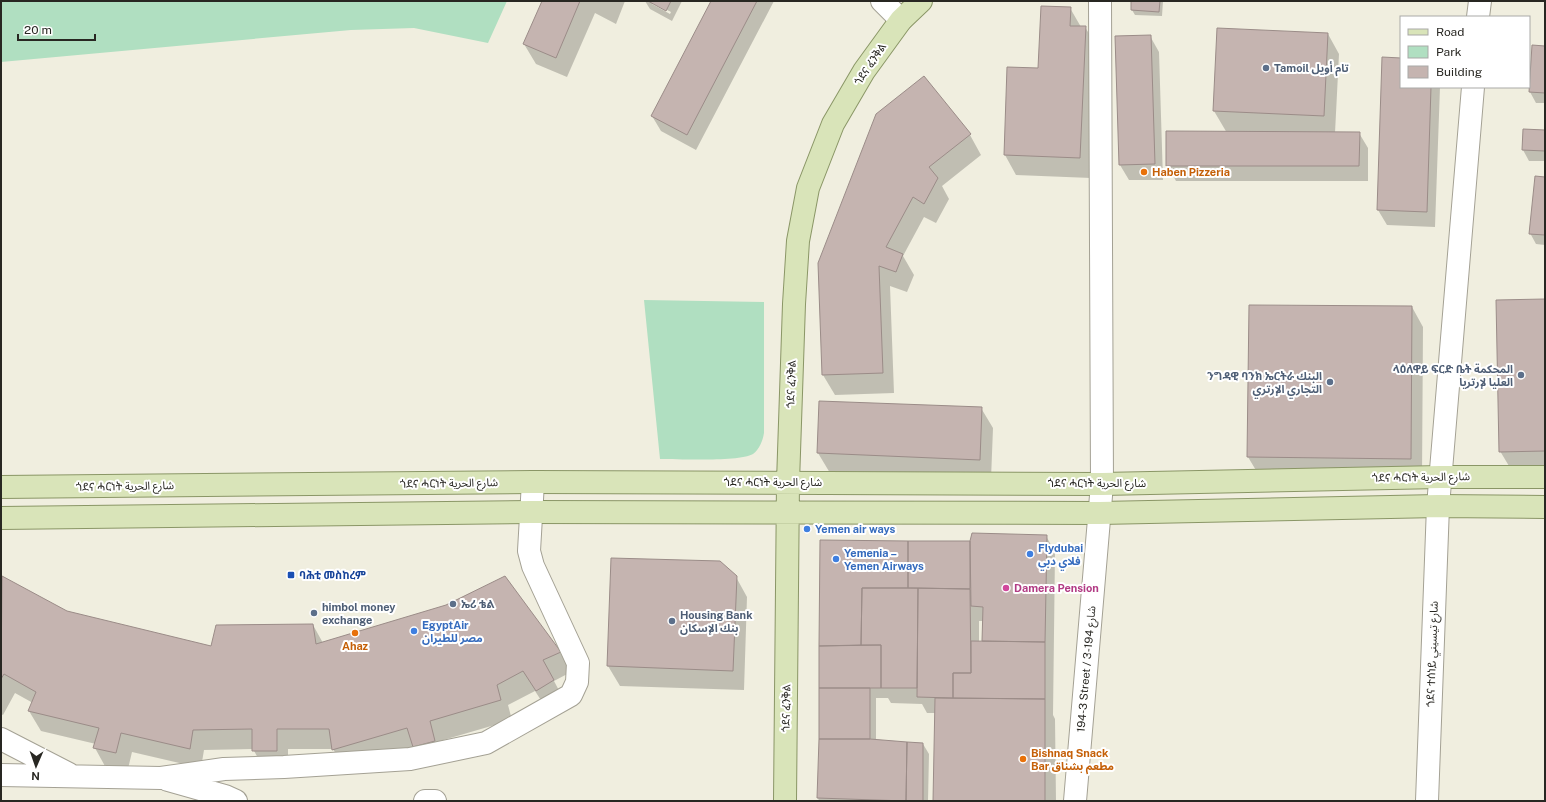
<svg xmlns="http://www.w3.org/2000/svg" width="1546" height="802" font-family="'Public Sans','Noto Sans Arabic','Noto Sans Ethiopic',sans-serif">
<rect width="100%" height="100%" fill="#f0eedf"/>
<path fill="#b0dfc1" d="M1,1H507L488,43L414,28L351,30L1,62Z
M644,300L764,302V433C763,440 759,450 753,454C739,462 680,459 660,459Z"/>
<path fill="#0003" fill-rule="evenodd" d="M543,1H625L616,24L595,13L567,77L536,64L524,44Z
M645,1H682L672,21L650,9ZM652,2L671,12L670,14L652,4Z
M712,1H774L696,150L661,131L652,116Z
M1132,1H1163L1162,16L1135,15L1132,10Z
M1070,8L1081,27H1085L1097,47L1091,178L1016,175L1005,155L1008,68L1039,69Z
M1328,34L1339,54L1335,133H1359L1368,148V181H1176L1167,165L1227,133L1214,111Z
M1150,36L1159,52L1163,180H1129L1120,165L1116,37Z
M1533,46L1545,47V103H1536L1530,92Z
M1401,59V87H1440L1435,227L1387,225L1378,210Z
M924,77L970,135L981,155L942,186L949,199L936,223L924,217L903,256L914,275L907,292L890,286L894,393L835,395L823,375L819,263Z
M1524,130L1545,131V161H1529L1523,150Z
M1545,178V245L1536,244L1530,233Z
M1545,300V471H1512L1500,451Z
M1250,306L1412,307L1423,327L1422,478L1260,477L1248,457Z
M820,402L981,408L993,428L991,479L830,473L818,453Z
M1046,536L1055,552L1053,715L1055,719L1056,801H934L935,713H927L922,704L891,703L888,698H876V741L923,744L929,754L928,801H819L818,798L820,739V646L909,542H971ZM916,587L975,588V590L916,589ZM979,621H984L983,642H979Z
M2,577L67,612L212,647L313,625L323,643L560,652L571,672L554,681L564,700L548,711L535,691L508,705L512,720L440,741L446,760L345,769L333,749H288V771H265L253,749L204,750L201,768L132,752L127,773L106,768L95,748L96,744L41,731L29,711L33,703L15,693L3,715L1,714V579Z
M736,577L747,597L744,690L620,686L608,666Z"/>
<path fill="#c5b4b0" stroke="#9b8c88" d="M542,1H580L556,58L523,44Z
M648,1H671L666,11Z
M711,1H757L687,135L651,116Z
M1131,1H1160L1159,12L1131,10Z
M1041,6L1071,7L1070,26H1086L1080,158L1004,155L1007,67L1038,68Z
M1217,28L1328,33L1324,116L1213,111Z
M1151,35L1155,164L1119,165L1115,36Z
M1532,45L1545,46V93L1529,92Z
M1382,57L1401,58V87H1431L1427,212L1377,210Z
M924,76L971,134L929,167L938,178L924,204L913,197L886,247L903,254L896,272L879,266L883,373L822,375L818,263L876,114Z
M1523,129L1545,130V151L1522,150Z
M1166,131L1360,132L1359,166H1166Z
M1535,176L1545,177V235L1529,234Z
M1545,299V451L1499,452L1496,300Z
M1249,305L1412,306L1411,459L1247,457Z
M819,401L982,407L980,460L817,453Z
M972,533L1047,535L1045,642L982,641L983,607L971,606L970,541Z
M820,540L908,541V588H862L861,645L819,646Z
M908,541H970V589L908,588Z
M611,558L720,561L737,576L733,671L607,666Z
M2,576L67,611L211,646L216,625L313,624L316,644L446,605L505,576L561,652L543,660L554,680L536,691L523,671L497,685L501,700L430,721L435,741L413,747L407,728L332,750L329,729H277V751H252V729L193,730L190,749L121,733L116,753L93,748L99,728L28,711L36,692L4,674L1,679Z
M862,588H918L917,688H881V645H861Z
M918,588L970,589L971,673H953V698L917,697Z
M971,641L1045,642V699L953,698V673H971Z
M881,645V688H819V646Z
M819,688H870V739H819Z
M935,698L1045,699V801H933Z
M819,739H870L907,742L906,801L817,798Z
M907,742L923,743V801H906Z"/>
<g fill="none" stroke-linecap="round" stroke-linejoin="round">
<defs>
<path id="minor" d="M882,1L901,20
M1478,17L1480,1
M1,739L69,774
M1,775L161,778L224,769L284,767L410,759L486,743L571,695L577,682L578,663L533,566L529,551L533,482
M168,780L225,796L236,801
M425,801H435
M1075,801L1102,484L1100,1
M1427,801L1438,506L1473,87"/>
<path id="major" d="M1,487L533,482L1102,484L1440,477H1545
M1,518L531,512L1100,513L1438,506L1545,507
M785,801L788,482L794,304L798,241L808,188L833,124L864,71L901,20L921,1"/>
</defs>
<use href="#minor" stroke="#a4a194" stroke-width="24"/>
<use href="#major" stroke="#8a9666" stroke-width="24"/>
<use href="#minor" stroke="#fff" stroke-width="22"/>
<use href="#major" stroke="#d9e4b9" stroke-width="22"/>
</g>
<g fill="#5c6f8a" stroke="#fff" stroke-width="1.5">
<circle cx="1266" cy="68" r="4"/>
<circle cx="1521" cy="375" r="4"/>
<circle cx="1330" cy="382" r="4"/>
<circle cx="453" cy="604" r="4"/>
<circle cx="314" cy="613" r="4"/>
<circle cx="672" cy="621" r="4"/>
</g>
<g fill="#e8710a" stroke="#fff" stroke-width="1.5">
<circle cx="1144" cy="172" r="4"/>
<circle cx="355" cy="633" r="4"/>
<circle cx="1023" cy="759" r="4"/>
</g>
<g fill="#3f7fe0" stroke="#fff" stroke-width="1.5">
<circle cx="807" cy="529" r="4"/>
<circle cx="1030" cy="554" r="4"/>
<circle cx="836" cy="559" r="4"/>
<circle cx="414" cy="631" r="4"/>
</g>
<rect fill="#1a4fb4" stroke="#fff" stroke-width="1.5" x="287" y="571" width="8" height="8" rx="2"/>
<circle fill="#d1479c" stroke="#fff" stroke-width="1.5" cx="1006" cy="588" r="4"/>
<g text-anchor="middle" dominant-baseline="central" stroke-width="4" stroke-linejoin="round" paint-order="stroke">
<g font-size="11" fill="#282722" stroke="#fff">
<text transform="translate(870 64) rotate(-56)">ጎደና ፈንቅል</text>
<text transform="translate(791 384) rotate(-88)">ጎደና ፈንቅል</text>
<text transform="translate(1421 477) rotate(-1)">ጎደና ሓርነት شارع الحرية</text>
<text x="773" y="482">ጎደና ሓርነት شارع الحرية</text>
<text transform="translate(449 483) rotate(-1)">ጎደና ሓርነት شارع الحرية</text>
<text x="1097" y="483">ጎደና ሓርነት شارع الحرية</text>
<text transform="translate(125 486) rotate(-1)">ጎደና ሓርነት شارع الحرية</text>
<text transform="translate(1432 654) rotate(-88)">ጎደና ተሰነይ شارع تيسيني</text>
<text transform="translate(1086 669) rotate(-85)">194-3 Street / شارع 194-3</text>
<text transform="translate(786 708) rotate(-89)">ጎደና ፈንቅል</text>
</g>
<g font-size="11" font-weight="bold" fill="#4e5e75" stroke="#fff" text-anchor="start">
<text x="1274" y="68">Tamoil تام أويل</text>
<text x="1513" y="369" text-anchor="end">ላዕለዋይ ፍርድ ቤት المحكمة<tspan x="1513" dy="13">العليا لإرتريا</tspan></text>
<text x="1322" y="376" text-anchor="end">ንግዳዊ ባንክ ኤርትራ البنك<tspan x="1322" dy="13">التجاري الإرتري</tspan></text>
<text x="461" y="604">ኤሪ ቴል</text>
<text x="322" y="607">himbol money<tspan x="322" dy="13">exchange</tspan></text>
<text x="680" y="615">Housing Bank<tspan x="680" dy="13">بنك الإسكان</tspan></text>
</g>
<g font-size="11" font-weight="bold" fill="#c56008" stroke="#fff" text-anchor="start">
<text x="1152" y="172">Haben Pizzeria</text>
<text x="355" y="646" text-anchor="middle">Ahaz</text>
<text x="1031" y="753">Bishnaq Snack<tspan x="1031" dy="13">Bar مطعم بشناق</tspan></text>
</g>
<g font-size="11" font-weight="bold" fill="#366cbe" stroke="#fff" text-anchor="start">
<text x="815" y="529">Yemen air ways</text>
<text x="1038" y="548">Flydubai<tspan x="1038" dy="13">فلاي دبي</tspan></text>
<text x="844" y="553">Yemenia –<tspan x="844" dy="13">Yemen Airways</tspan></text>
<text x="422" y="625">EgyptAir<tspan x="422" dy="13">مصر للطيران</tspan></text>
</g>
<g font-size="11" font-weight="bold" fill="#164399" stroke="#fff" text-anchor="start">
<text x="299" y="575">ባሕቲ መስከረም</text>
</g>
<g font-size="11" font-weight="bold" fill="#b23c85" stroke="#fff" text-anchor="start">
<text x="1014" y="588">Damera Pension</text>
</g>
</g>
<rect width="1546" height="802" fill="none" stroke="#282722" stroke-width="4"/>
<rect x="1400" y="16" width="130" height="72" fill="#ffffff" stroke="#a9a9a7"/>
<rect x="1408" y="29" width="20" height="6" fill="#d9e4b9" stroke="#a9a9a7"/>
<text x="1436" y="36" font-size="12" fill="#282722">Road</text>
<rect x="1408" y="46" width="20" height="12" fill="#b0dfc1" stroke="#a9a9a7"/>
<text x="1436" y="56" font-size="12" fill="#282722">Park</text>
<rect x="1408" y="66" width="20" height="12" fill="#c5b4b0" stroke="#a9a9a7"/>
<text x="1436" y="76" font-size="12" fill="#282722">Building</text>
<g transform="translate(36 766) rotate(182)" stroke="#ffffff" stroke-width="3" paint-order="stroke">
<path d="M0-3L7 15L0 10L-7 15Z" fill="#282722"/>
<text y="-6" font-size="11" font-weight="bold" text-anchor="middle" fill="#282722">N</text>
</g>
<path d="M18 34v6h77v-6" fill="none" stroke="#282722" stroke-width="2"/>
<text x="24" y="34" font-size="12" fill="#282722" stroke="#ffffff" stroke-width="3" paint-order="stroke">20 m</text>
</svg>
